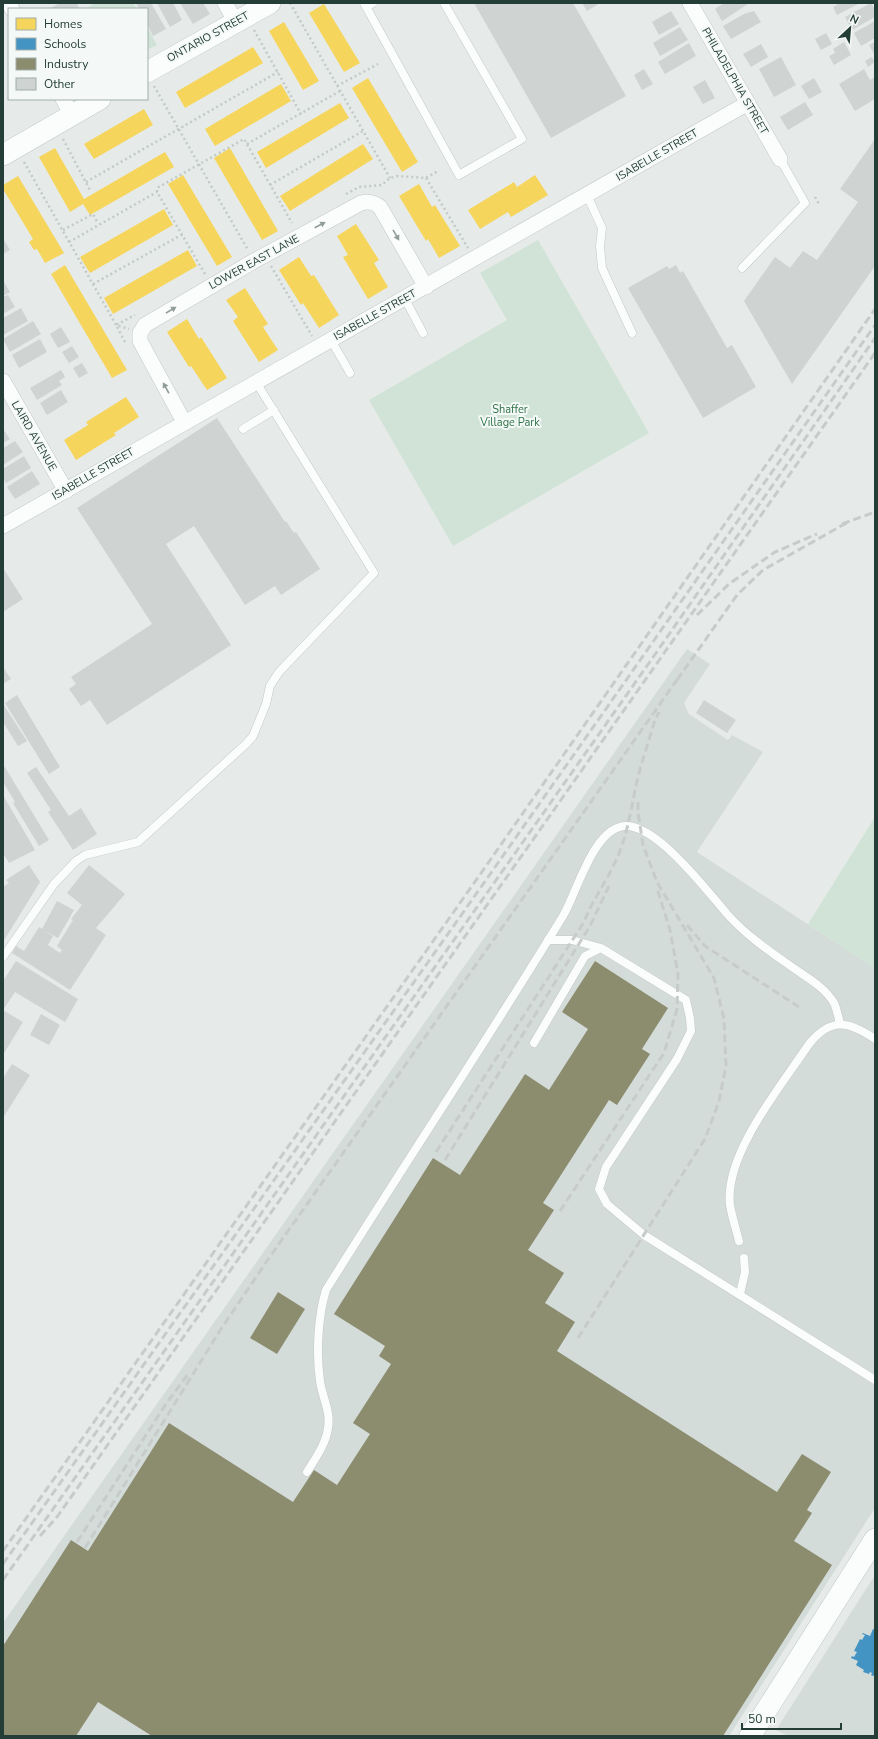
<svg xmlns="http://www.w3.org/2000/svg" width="878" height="1739" font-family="'Nunito Sans',sans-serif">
<rect width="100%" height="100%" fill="#e6ebe9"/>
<path fill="#d4dcd9" d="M687,649L710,664L684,703L689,714L728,740L732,735L763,752L697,852L875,968V1508L729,1736H3V1623Z
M875,1575V1736H788L776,1730Z"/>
<path fill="#d0e3d6" d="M95,3H133L137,9H85Z
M147,27L157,45L147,50Z
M538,240L649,433L453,546L369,400L507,320L480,273Z
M875,817V968L808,924Z"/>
<path fill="#f6d55c" d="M324,4L360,63L344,72L309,13Z
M284,22L319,81L303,90L269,31Z
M253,47L263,63L185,108L176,92Z
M368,78L418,162L402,172L352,88Z
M281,84L291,101L215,146L205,129Z
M340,103L349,118L266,168L257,152Z
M144,109L153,125L94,159L84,144Z
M363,144L373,159L290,211L280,196Z
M55,148L84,199L165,152L174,167L90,215L83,204L70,212L39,157Z
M230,148L278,231L262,240L214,158Z
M183,175L232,257L217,266L168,184Z
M535,175L548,195L511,217L508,212L480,229L468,210L514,182L517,187Z
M18,176L64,253L45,263L37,249L34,250L29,242L33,239L3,189V185Z
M419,184L432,207L435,205L460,246L439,258L428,239L426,241L399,196Z
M164,209L173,225L90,273L80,257Z
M356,224L379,260L374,263L388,287L368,299L343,257L348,255L337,236Z
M188,250L197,266L113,314L104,298Z
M299,257L311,276L314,275L339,315L319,328L303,303L301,305L279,270Z
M65,265L127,370L112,378L51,274Z
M245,288L268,324L263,327L278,350L259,362L233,321L238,317L226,300Z
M187,319L199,339L201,337L227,378L207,390L191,366L189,367L167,332Z
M126,397L139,417L114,433L116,435L76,460L64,440L88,425L86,422Z"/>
<path fill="#4393c3" d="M873,1629L875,1630V1675L873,1676L871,1675L872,1673L870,1672L869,1674L863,1672L864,1670L856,1665L858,1661L851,1658L852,1656L854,1657L857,1652L854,1651L860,1639L862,1640L865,1635L862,1634L863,1633L870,1636Z"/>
<path fill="#8c8c6e" d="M595,961L668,1008L642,1049L650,1054L617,1105L609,1100L543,1203L554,1210L528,1250L564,1273L545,1303L575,1322L557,1351L777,1492L802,1454L831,1472L807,1510L812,1513L794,1541L832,1565L723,1736H152L98,1702L76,1736H3V1646L71,1540L88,1551L169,1423L293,1502L314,1470L337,1485L370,1434L353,1423L391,1364L379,1356L385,1346L334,1314L433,1158L460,1175L525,1074L549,1090L588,1029L562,1012Z
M278,1292L305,1309L277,1354L250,1338Z"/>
<path fill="#cfd3d2" d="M60,3H77L79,8L49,9Z
M136,3H151L166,29L153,36L147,24V9H139Z
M157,3H173L182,20L170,27Z
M180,3H203L210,14L193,24Z
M474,3H573L626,96L551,138Z
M582,3H600L587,11Z
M724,3H747L748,4L722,21L715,9Z
M840,3H860L837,15L833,7Z
M871,3L875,10V17L852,30L845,17Z
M671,11L679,24L659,35L652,22Z
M754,11L761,22L731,39L723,26L744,14Z
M875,21V38L861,46L854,33Z
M680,27L688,40L660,56L653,43Z
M826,33L832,44L821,50L815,39Z
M844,42L851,55L834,65L829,56L835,53L833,49Z
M875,42V56L869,45Z
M689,43L696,56L665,74L658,62Z
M761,44L768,57L751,67L743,54Z
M781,57L796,85L774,97L759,69Z
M872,57L875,62L868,67L865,61Z
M644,69L653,84L642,90L634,75Z
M864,69L870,80L875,77V99L855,111L839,84Z
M814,78L822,92L809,99L801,86Z
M705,80L715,98L703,104L693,87Z
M805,102L813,115L788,130L780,117Z
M875,139V266L792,384L744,301L775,257L790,268L803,251L817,260L858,202L840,189Z
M3,238L10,250L3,254Z
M676,265L680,273L683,271L727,348L732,345L756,387L703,418L628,288L667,266L669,269Z
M3,280L10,292L3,296Z
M8,295L15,307L3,314V297Z
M21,308L28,321L3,335V318Z
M33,321L41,334L10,352L3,339Z
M61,327L70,342L58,348L50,334Z
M40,339L47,352L19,368L12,355Z
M72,346L79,357L69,363L62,352Z
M82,363L88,373L79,378L73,368Z
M61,370L65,377L59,381L62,385L37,400L30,388Z
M61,390L68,402L47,415L40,403Z
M217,418L285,522L286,521L294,533L296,532L320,569L281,595L275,586L245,605L194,526L166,544L231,645L107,725L90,700L81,706L69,689L76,684L71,677L152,624L77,508Z
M3,429L10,439L3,443Z
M15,441L23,452L3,465V448Z
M24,456L31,468L6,483L3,478V469Z
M32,471L40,484L15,499L7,487Z
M3,568L23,599L3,612Z
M3,667L11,679L3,684Z
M17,695L60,767L49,774L5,703Z
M704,700L736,720L727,733L696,713Z
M3,704L27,741L18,746L3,722Z
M3,764L49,840L39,846L13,803L15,802L3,782Z
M36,767L69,816L81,808L97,834L73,850L48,812L51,810L27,773Z
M3,795L35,850L9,863L3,853Z
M29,865L40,882L3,942V887L9,883L6,880Z
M89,865L125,894L96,928L106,935L70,990L12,953L16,946L24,951L39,927L42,929L57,901L74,910L58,938L43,930L53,936L48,945L60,953L62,950L57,946L73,920L71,919L82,905L67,893Z
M16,961L78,999L65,1022L15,992L3,1010L23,1022L3,1055V981Z
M41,1014L60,1025L49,1045L30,1035Z
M12,1064L30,1075L3,1118V1078Z"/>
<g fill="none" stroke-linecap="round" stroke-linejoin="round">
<defs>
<path id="lane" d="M364,3L459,175L522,139L444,3
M366,7L373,3
M587,195L602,228L600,246L602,268L632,333
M742,268L805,203L780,159
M405,299L423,333
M331,340L350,373
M243,429L274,410
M548,940H572L601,948
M3,957L54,884L76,861L85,855L138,842L246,744L253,736L266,704L270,686L279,672L374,573L256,382
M534,1043L585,956L601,948L686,1000L690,1018L691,1031L677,1059L606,1167L599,1189L607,1204L644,1235L875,1380
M739,1241C736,1229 732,1217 730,1205C724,1154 782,1085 809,1044C831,1017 848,1021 875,1039
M740,1294L745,1272L744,1258
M307,1472C315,1459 326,1444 328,1428C331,1411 322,1397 320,1381C316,1353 318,1316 326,1290C404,1165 486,1042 563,916C577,893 594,825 627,826C659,827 708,892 728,915C747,936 769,951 792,967C806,977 825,987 834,1003C837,1009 838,1017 840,1023"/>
<path id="street" d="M9,3L12,9
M225,3L235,21
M690,3L780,159
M63,99L72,115
M3,381L66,491
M184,422L140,341V333L145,325L254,261L361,203C369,201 374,202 380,207L426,287
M3,526C251,385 500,245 748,103"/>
<path id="secondary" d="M147,72L270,3
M3,155L100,99
M750,1736L875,1539"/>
</defs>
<use href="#lane" stroke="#c3c8c6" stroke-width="9"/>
<use href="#street" stroke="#c3c8c6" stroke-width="16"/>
<use href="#secondary" stroke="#c1c8c6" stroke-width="22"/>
<path stroke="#c2cac7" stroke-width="2.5" stroke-dasharray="2 3" stroke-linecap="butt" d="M290,3L390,178
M254,30L301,114
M154,86L248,250
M337,86L378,64
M63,139L91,192
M247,144L340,91
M24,162L116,325L129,329
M426,178L468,248
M86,182L278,72
M270,185L363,131
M346,194L359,187L382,185L390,178L398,176L426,178L438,171
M815,197L819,204
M63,230L93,214L98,224
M69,242L157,192
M271,266L312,336
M205,274L157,192V188L244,139L292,223
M93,284L183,234
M125,342L116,325L135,315"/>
<use href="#lane" stroke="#fbfcfc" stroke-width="8"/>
<use href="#street" stroke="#fbfcfc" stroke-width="15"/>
<use href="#secondary" stroke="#fbfcfc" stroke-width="21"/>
<path stroke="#c7ccca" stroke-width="3" stroke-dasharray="8 4" stroke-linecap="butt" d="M842,524L875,512
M697,615L729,584L775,552L817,534
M677,680L737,595L763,570L848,522
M687,925L705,946L799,1007
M436,1152L584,922C593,899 608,879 618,856C629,830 632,801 639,773C644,755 650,737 655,720L659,712
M445,1160L590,926L609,886
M560,1211L664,1053L677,1009L678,974L670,930L657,888
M578,1338L705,1139L719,1101L726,1066L724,1019L714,978L657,882L643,845L638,812V799
M40,1536L57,1517L875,353
M77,1542L166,1404L189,1373
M85,1548L221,1329L269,1258L679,677
M3,1551L479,876L875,309
M3,1564L486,880L875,325
M3,1580L649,663L875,338"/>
</g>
<defs><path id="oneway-solid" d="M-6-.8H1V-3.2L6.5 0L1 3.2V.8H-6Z"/></defs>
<g fill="#909d9a">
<use href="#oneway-solid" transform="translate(320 225) rotate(-28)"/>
<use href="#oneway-solid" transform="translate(396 235) rotate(60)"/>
<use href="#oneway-solid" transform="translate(171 310) rotate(-31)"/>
<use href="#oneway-solid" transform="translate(166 388) rotate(-119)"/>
</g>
<g text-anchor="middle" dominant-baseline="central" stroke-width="4" stroke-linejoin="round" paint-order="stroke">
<g font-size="11" fill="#243e37" stroke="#f4f9f7">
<text transform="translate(208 37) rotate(-29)">ONTARIO STREET</text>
<text transform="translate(735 81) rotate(60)">PHILADELPHIA STREET</text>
<text transform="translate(657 155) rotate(-30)">ISABELLE STREET</text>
<text transform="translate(254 262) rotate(-29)">LOWER EAST LANE</text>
<text transform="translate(375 315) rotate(-29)">ISABELLE STREET</text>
<text transform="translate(34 436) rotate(60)">LAIRD AVENUE</text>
<text transform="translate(93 474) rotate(-30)">ISABELLE STREET</text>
</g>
<g font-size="11" fill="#2f7349" stroke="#f4f9f7">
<text x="510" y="409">Shaffer<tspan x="510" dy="13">Village Park</tspan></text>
</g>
</g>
<rect width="878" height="1739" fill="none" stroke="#243e37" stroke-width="8"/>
<rect x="8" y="8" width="140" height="92" fill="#f4f9f7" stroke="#a1aeaa"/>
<rect x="16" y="18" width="20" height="12" fill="#f6d55c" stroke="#a1aeaa"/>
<text x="44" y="28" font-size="12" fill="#243e37">Homes</text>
<rect x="16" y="38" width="20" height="12" fill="#4393c3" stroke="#a1aeaa"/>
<text x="44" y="48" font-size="12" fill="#243e37">Schools</text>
<rect x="16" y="58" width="20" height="12" fill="#8c8c6e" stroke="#a1aeaa"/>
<text x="44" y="68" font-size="12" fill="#243e37">Industry</text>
<rect x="16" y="78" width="20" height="12" fill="#cfd3d2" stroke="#a1aeaa"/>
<text x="44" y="88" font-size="12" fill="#243e37">Other</text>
<g transform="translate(850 28) rotate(26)" stroke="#f4f9f7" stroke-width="3" paint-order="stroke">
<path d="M0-3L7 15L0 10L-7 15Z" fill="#243e37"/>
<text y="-6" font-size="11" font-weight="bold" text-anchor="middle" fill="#243e37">N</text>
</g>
<path d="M742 1723v6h99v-6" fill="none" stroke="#243e37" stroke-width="2"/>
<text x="748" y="1723" font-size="12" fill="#243e37" stroke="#f4f9f7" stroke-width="3" paint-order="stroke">50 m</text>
</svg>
